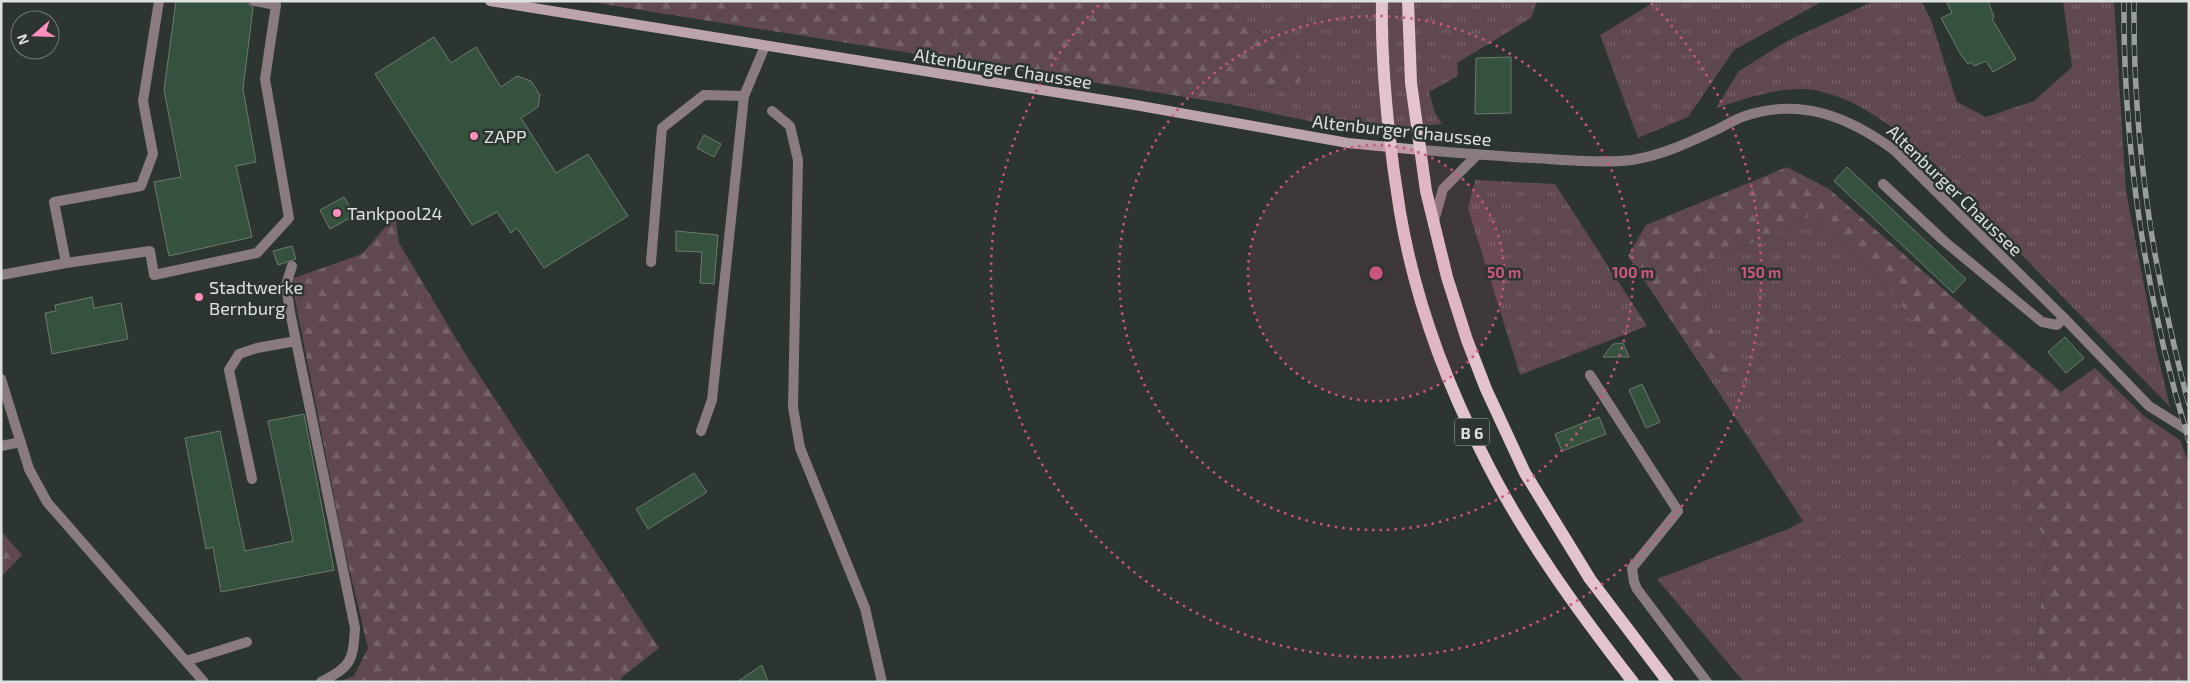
<svg xmlns="http://www.w3.org/2000/svg" width="2190" height="683" font-family="'Exo 2',sans-serif">
<defs>
<pattern id="grass-tufts" width="24" height="20" patternUnits="userSpaceOnUse" patternTransform="scale(1.25)"><rect width="24" height="20" fill="#5f4850"/><path d="M3 7l-1-3M5 7V3M7 7l1-3M15 17l-1-3M17 17v-4M19 17l1-3" fill="none" stroke="#766269"/></pattern>
<pattern id="forest-firs" width="22" height="20" patternUnits="userSpaceOnUse" patternTransform="scale(1.25)"><rect width="22" height="20" fill="#5f4850"/><path d="M5 1l3.5 6h-7zM16 11l3.5 6h-7z" fill="#766269"/></pattern>
</defs>
<rect width="100%" height="100%" fill="#2c352f"/>
<path fill="url(#grass-tufts)" d="M1232,1H1537L1531,18L1457,63L1458,76L1429,92L1435,113L1442,124L1364,133L1229,104L1260,87L1294,89L1309,67L1248,25L1233,11Z
M1656,1H1823L1734,50L1688,117L1638,138L1600,35Z
M1874,1H1921L1931,20L1957,102L1986,117L2034,101L2072,67L2063,1H2114L2126,191L2156,348L2170,407C2118,354 2066,300 2014,247C1962,193 1894,108 1819,91C1786,84 1747,98 1716,108L1739,71L1787,41Z
M1475,180L1555,184L1647,326L1520,375L1468,208Z
M1811,216L1877,274L1978,404L2048,546L2034,662L2047,682H1744L1657,579L1786,530L1803,521L1706,373L1728,374L1706,313L1701,264L1769,236Z"/>
<path fill="url(#forest-firs)" d="M585,1H1232L1234,11L1248,25L1309,67L1294,89L1260,87L1229,104Z
M1787,167L1829,189L2061,392L2095,368L2144,416L2180,440L2189,464V682H2047L2034,662L2048,546L1978,405L1877,274L1811,216L1769,236L1701,264L1706,313L1729,374L1706,373L1628,256L1646,225Z
M395,216L399,243L464,352L659,648L621,678L622,682H338L354,676L368,648L343,543L291,279L362,254Z
M1,531L22,555L1,577Z"/>
<path fill="#35523f" stroke="#6f7972" d="M176,1H241L247,2L253,8L243,89L256,162L236,166L252,237L169,256L154,182L181,177L164,90Z
M1946,1H1988L1994,17L1992,19L2016,59L1993,72L1986,61L1974,66L1972,62L1968,64L1961,55L1941,18L1952,13Z
M434,37L451,63L476,47L501,87L517,76L531,81L540,95L538,107L521,118L556,173L588,154L628,216L544,268L517,228L511,233L497,212L472,225L375,74Z
M1511,57V113L1475,114L1476,58Z
M704,135L721,144L714,157L697,148Z
M1847,167L1966,279L1953,293L1834,181Z
M344,197L355,215L330,229L320,210Z
M676,231L718,235L714,284L700,283L702,252L676,251Z
M292,246L296,259L278,265L273,251Z
M92,297L94,308L121,303L128,339L52,354L45,313L56,311L55,305Z
M2065,337L2084,358L2066,373L2048,352Z
M1623,343L1629,357H1603L1613,344Z
M1642,384L1660,422L1646,428L1629,390Z
M304,414L334,570L221,592L213,547L206,549L185,438L220,431L245,551L293,541L268,421Z
M1599,417L1606,434L1562,451L1555,434Z
M694,473L707,492L648,529L636,509Z
M762,665L768,682H737Z"/>
<g fill="none" stroke-linecap="round" stroke-linejoin="round">
<path stroke="#8a7b80" stroke-width="10" d="M772,111L790,126L798,160L793,407L800,448L865,608L882,682
M1883,184L1944,241L2042,322L2057,325L2064,318
M651,262L662,128L704,95L744,96L765,46
M66,263L54,202L141,186L153,154L143,101L159,1
M292,266L286,285L290,312L355,628C353,662 351,666 321,682
M1,275L66,263L150,251L154,275L257,253L289,218L265,79L276,5L254,1
M1590,375L1678,511L1632,568L1634,582L1637,589L1707,682
M1,379L29,469L47,502L204,682
M701,431L712,400L744,96
M1,446L21,442
M252,479L229,370L239,354L257,348L296,341
M186,661L247,642"/>
<path stroke="#8a7b80" stroke-width="10" d="M1420,150C1463,153 1506,157 1549,159C1576,161 1605,163 1632,160C1663,155 1690,142 1718,129C1726,125 1736,119 1745,116C1800,97 1849,117 1894,150L2064,318L2149,406L2189,431
M1434,221L1443,189L1477,155"/>
<path stroke="#bca4ac" stroke-width="10" d="M490,1L1135,105L1348,143L1420,150"/>
<path stroke="#e3c3ce" stroke-width="12" d="M1382,1C1381,42 1384,82 1388,122C1391,152 1395,182 1400,212C1414,295 1445,380 1483,455C1523,536 1578,611 1633,682
M1408,1L1411,83L1426,191L1447,277L1467,340L1486,389L1525,473L1590,579L1668,682"/>
<defs>
<path id="rail" d="M2124,1C2123,150 2146,299 2189,441
M2134,1C2133,116 2147,234 2174,345C2179,365 2183,385 2189,404"/>
</defs>
<use href="#rail" stroke="#989e99" stroke-width="5.5"/>
<use href="#rail" stroke="#2c352f" stroke-width="4" stroke-dasharray="11" stroke-linecap="butt"/>
</g>
<circle cx="1376" cy="273" r="128" fill="#ca5582" fill-opacity=".12"/>
<g fill="none" stroke="#ca5582" stroke-width="2.5" stroke-dasharray="2.5 5">
<circle cx="1376" cy="273" r="128"/>
<circle cx="1376" cy="273" r="257"/>
<path d="M1651 3A385 385 0 1 1 1101 3"/>
</g>
<g fill="#fe8ebd" stroke="#2c352f" stroke-width="2">
<circle cx="474" cy="136" r="5"/>
<circle cx="337" cy="213" r="5"/>
<circle cx="199" cy="297" r="5"/>
</g>
<g text-anchor="middle" dominant-baseline="central" stroke-width="5" stroke-linejoin="round" paint-order="stroke">
<rect fill="#2c352f" stroke="#a8aeaa" stroke-width="1" x="1454.5" y="418.5" width="35" height="27" rx="4"/>
<g font-size="16" font-weight="bold" fill="#dde2de">
<text x="1472" y="432">B 6</text>
</g>
<g font-size="18" fill="#dde2de" stroke="#2c352f">
<text transform="translate(1003 68) rotate(9)">Altenburger Chaussee</text>
<text transform="translate(1402 130) rotate(6)">Altenburger Chaussee</text>
<text transform="translate(1955 190) rotate(44)">Altenburger Chaussee</text>
</g>
<g font-size="18" fill="#dde2de" stroke="#2c352f" text-anchor="start">
<text x="484" y="136">ZAPP</text>
<text x="347" y="213">Tankpool24</text>
<text x="209" y="287">Stadtwerke<tspan x="209" dy="21">Bernburg</tspan></text>
</g>
</g>
<circle cx="1376" cy="273" r="8" fill="#ca5582" stroke="#2c352f" stroke-width="2.5"/>
<g font-size="15" text-anchor="middle" font-weight="bold" fill="#ca5582" stroke="#2c352f" stroke-width="5" stroke-linejoin="round" paint-order="stroke">
<text x="1504" y="278">50 m</text>
<text x="1633" y="278">100 m</text>
<text x="1761" y="278">150 m</text>
</g>
<rect width="2190" height="683" fill="none" stroke="#dde2de" stroke-width="5"/>
<g transform="translate(35 35) rotate(250)"><circle r="24" fill="#2c352f" stroke="#737a75"/>
<path d="M0-4L9 19L0 12L-9 19Z" fill="#fe8ebd"/>
<text y="-8" font-size="14" font-weight="bold" text-anchor="middle" fill="#dde2de">N</text>
</g>
</svg>
